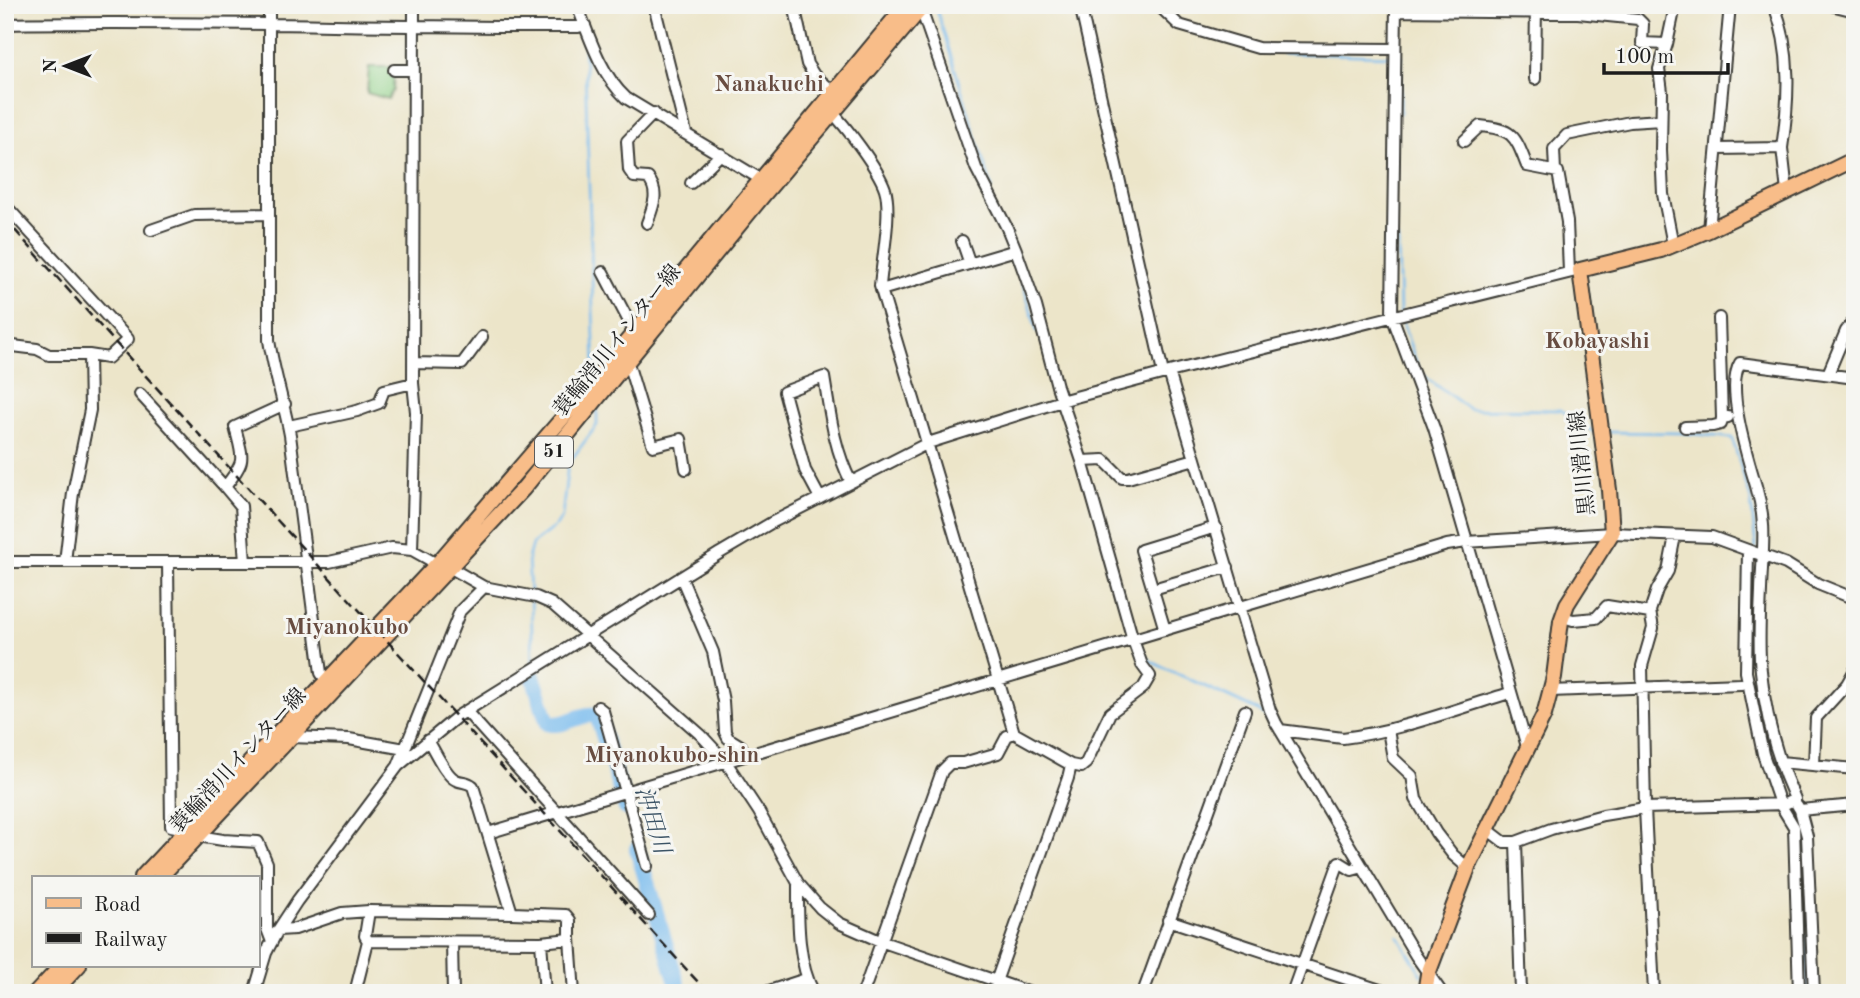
<svg xmlns="http://www.w3.org/2000/svg" width="1860" height="998" font-family="'Old Standard TT','Noto Serif JP',serif">
<rect width="100%" height="100%" fill="#f6f6f2"/>
<filter id="ink" filterUnits="userSpaceOnUse"><feTurbulence type="fractalNoise" baseFrequency=".0143" numOctaves="2"/><feDisplacementMap in="SourceGraphic" scale="14" xChannelSelector="R" yChannelSelector="G"/><feConvolveMatrix kernelMatrix="1 2 1 2 8 2 1 2 1" color-interpolation-filters="sRGB"/></filter>
<filter id="wash" filterUnits="userSpaceOnUse"><feTurbulence type="fractalNoise" baseFrequency=".00686" numOctaves="4" result="noise"/><feDisplacementMap in="SourceGraphic" scale="28" xChannelSelector="R" yChannelSelector="G"/><feGaussianBlur stdDeviation="1.57" result="paint"/><feColorMatrix in="noise" values="0 0 0 0 0 0 0 0 0 0 0 0 0 0 0 0 0 1.4 0 .05"/><feComposite in="paint" operator="in"/></filter>
<g filter="url(#wash)">
<rect width="100%" height="100%" fill="#ece5c9"/>
<path fill="#91d288" stroke="#567752" stroke-width="2" d="M369,67H394L393,90L388,99L367,93Z"/>
<g fill="none" stroke-linecap="round" stroke-linejoin="round">
<path stroke="#78bbee" stroke-width="2.5" d="M937,11L992,188
M584,36L595,369
M1282,53L1391,56
M1398,57H1401L1400,113
M1398,239L1400,313
M1022,281L1037,331
M1401,319L1420,373L1469,409L1561,410L1592,431H1597
M1607,432L1685,433L1732,438L1751,500L1756,548
M1756,590V576
M530,593L528,558L532,544L557,525L562,516L568,464L597,425V407
M531,599L533,666
M1140,644L1146,657L1152,662L1256,710L1270,720
M1777,769L1782,785L1789,799
M1806,935L1808,993
M1398,936L1422,975"/>
<path stroke="#78bbee" stroke-width="16" d="M533,676L548,723C565,728 580,712 597,715L626,808
M637,849L680,993"/>
</g>
</g>
<g filter="url(#ink)">
<g fill="none" stroke-linecap="round" stroke-linejoin="round">
<defs>
<path id="minor" d="M269,5V340C274,373 284,403 290,435L321,673L327,682
M577,5C589,36 601,75 626,98L762,180
M654,5L686,133
M794,5L807,64L814,75L835,93
M1080,5L1163,373
M1158,5L1179,25L1258,48L1395,49
M1396,5L1392,316L1434,428L1528,750
M1831,5L1855,11
M1396,11L1578,13L1638,19L1643,24L1642,43L1667,44L1674,11L1679,5
M5,24C196,20 387,28 578,27L585,25
M1667,44L1659,69L1662,92L1661,150L1663,194L1673,245
M394,70H412
M1535,79L1536,5
M829,109C845,125 878,168 885,189C892,212 882,260 880,286L1014,733L1071,765L1068,778L992,993
M1464,141L1480,126C1514,129 1515,136 1527,166L1558,172L1567,222L1569,272
M1782,148L1787,192
M1717,149L1782,148C1789,100 1792,51 1774,5
M1555,171L1554,149L1567,135L1630,122L1661,120
M691,183L721,154
M5,205L128,339L108,358L89,355
M647,223C653,207 660,192 648,178L634,177L629,170L627,141L654,113
M151,230L194,215L269,214
M1709,230L1730,5
M962,241L970,264
M1016,250L1036,306L1057,386L1082,461L1104,460L1122,478H1128L1195,459
M603,272L634,331
M881,290L1016,250L1007,228L976,168L921,9
M1719,318L1722,418
M5,345L37,349L49,355H89L90,410L73,493L65,562
M624,358L628,363L653,446L681,439L686,469
M413,363L462,364L482,337
M1169,372L1270,710L1276,723L1416,956L1442,993
M1828,374L1846,331L1855,319
M140,394L225,487
M289,426L357,411L379,403L384,390L413,383
M1685,427L1713,426L1721,424L1722,418L1728,417
M820,498L805,470L784,392L824,377C830,413 834,449 851,482
M412,550L416,412L413,383L414,5
M1748,550L1746,672L1763,754L1780,804L1794,827L1799,993
M5,562H329L392,548L412,550L437,564L449,567L484,587L460,611L398,766L297,901L278,930L266,953L254,993
M168,562L171,826L186,829
M245,562L241,506L225,487C247,459 243,460 235,427L285,404
M681,577L713,652L723,701L725,732L728,738L741,746L745,756
M484,587L536,597L552,604L701,735L726,762L759,812L798,883L820,908L839,923L880,941L1031,993
M1153,589L1228,567
M1563,617L1573,620L1596,618L1607,606L1650,613
M1165,630L1141,550L1216,527
M1550,691L1741,684
M598,707L603,711L647,866
M466,711L649,915
M1280,730L1343,738C1400,731 1456,709 1510,693
M1388,730L1393,758L1412,776L1416,799L1436,833L1453,855L1468,868
M290,737L349,739L405,749
M1780,762L1855,769
M1071,765L1081,767L1086,763L1110,713L1143,688L1150,676L1142,665L1133,640L1082,461
M1814,765L1816,718L1847,684L1855,670
M398,766L458,716L720,553L771,523L928,443L1068,399L1169,372L1580,270
M1797,805L1800,810L1855,805
M1800,810L1807,836L1814,993
M1487,829L1504,842H1516L1551,829L1603,815L1645,808L1785,804L1795,799C1777,759 1765,714 1761,671C1758,645 1760,617 1761,591C1762,551 1768,526 1756,486C1748,459 1725,387 1740,363L1855,378
M488,833L1447,545L1466,542L1612,533L1712,537L1786,564L1818,584L1855,599
M198,836L223,840L258,842L267,863V929L272,942
M1516,842L1521,993
M798,883C798,918 797,962 814,993
M369,911L512,913
M1168,920L1389,993
M278,930L295,929L342,913L369,911L365,936L368,941L355,993
M570,939L574,993
M368,941L541,942L570,939V920L566,915L512,913L473,786C467,781 463,783 456,780C446,776 434,750 428,740
M452,942L453,993
M541,942L545,993
M763,993L806,979
M863,993L942,771L950,763H963L998,753L1007,736L1014,733
M1143,993L1245,711
M1292,993L1339,862L1352,870L1363,867
M1654,993L1645,808L1642,666L1653,628L1650,611L1657,590L1668,571L1675,536"/>
<path id="major" d="M142,877L437,564L579,399L906,5
M160,877L523,489L765,193L924,5
M36,993L62,965
M53,993L79,965
M1425,993L1428,974L1468,868L1544,715L1554,677L1561,621L1567,604L1612,533L1609,490L1580,270L1661,250L1709,230L1855,159"/>
</defs>
<use href="#minor" stroke="#3b3a36" stroke-width="14"/>
<use href="#major" stroke="#3b3a36" stroke-width="18"/>
<use href="#minor" stroke="#fff" stroke-width="10"/>
<use href="#major" stroke="#f8bd89" stroke-width="14"/>
<path stroke="#1c1c1c" stroke-width="2.5" stroke-dasharray="10 5" stroke-linecap="butt" d="M5,219L103,329L708,993"/>
</g>
</g>
<g text-anchor="middle" dominant-baseline="central" stroke-width="6" stroke-linejoin="round" paint-order="stroke">
<rect fill="#f6f6f2" stroke="#5d5d5c" stroke-width="2" x="535" y="436.5" width="38" height="31" rx="5"/>
<g font-size="19" font-weight="bold" fill="#1c1c1c">
<text x="554" y="452">51</text>
</g>
<g font-size="21" fill="#1c1c1c" stroke="#f6f6f2">
<text transform="translate(618 341) rotate(-51)">蓑輪滑川インター線</text>
<text transform="translate(1583 463) rotate(-96)">黒川滑川線</text>
<text transform="translate(239 761) rotate(-47)">蓑輪滑川インター線</text>
</g>
<g font-size="23" font-weight="bold" fill="#684c40" stroke="#f6f6f2">
<text x="769" y="84">Nanakuchi</text>
<text x="1597" y="341">Kobayashi</text>
<text x="347" y="627">Miyanokubo</text>
<text x="672" y="755">Miyanokubo-shin</text>
</g>
<g font-size="23" font-style="italic" fill="#3c5466" stroke="#f6f6f2">
<text transform="translate(652 820) rotate(73)">沖田川</text>
</g>
</g>
<rect width="1860" height="998" fill="none" stroke="#f6f6f2" stroke-width="28"/>
<rect x="32" y="876" width="228" height="91" fill="#f6f6f2" stroke="#9f9f9c" stroke-width="2"/>
<rect x="46" y="898" width="35" height="10" fill="#f8bd89" stroke="#9f9f9c" stroke-width="2"/>
<text x="94" y="911" font-size="21" fill="#1c1c1c">Road</text>
<rect x="46" y="933" width="35" height="10" fill="#1c1c1c" stroke="#9f9f9c" stroke-width="2"/>
<text x="94" y="946" font-size="21" fill="#1c1c1c">Railway</text>
<g transform="translate(66 66) rotate(270)" stroke="#f6f6f2" stroke-width="5" paint-order="stroke">
<path d="M0-5L12 26L0 18L-12 26Z" fill="#1c1c1c"/>
<text y="-10" font-size="19" font-weight="bold" text-anchor="middle" fill="#1c1c1c">N</text>
</g>
<path d="M1604 63v10h124v-10" fill="none" stroke="#1c1c1c" stroke-width="3.5"/>
<text x="1615" y="63" font-size="21" fill="#1c1c1c" stroke="#f6f6f2" stroke-width="5" paint-order="stroke">100 m</text>
</svg>
